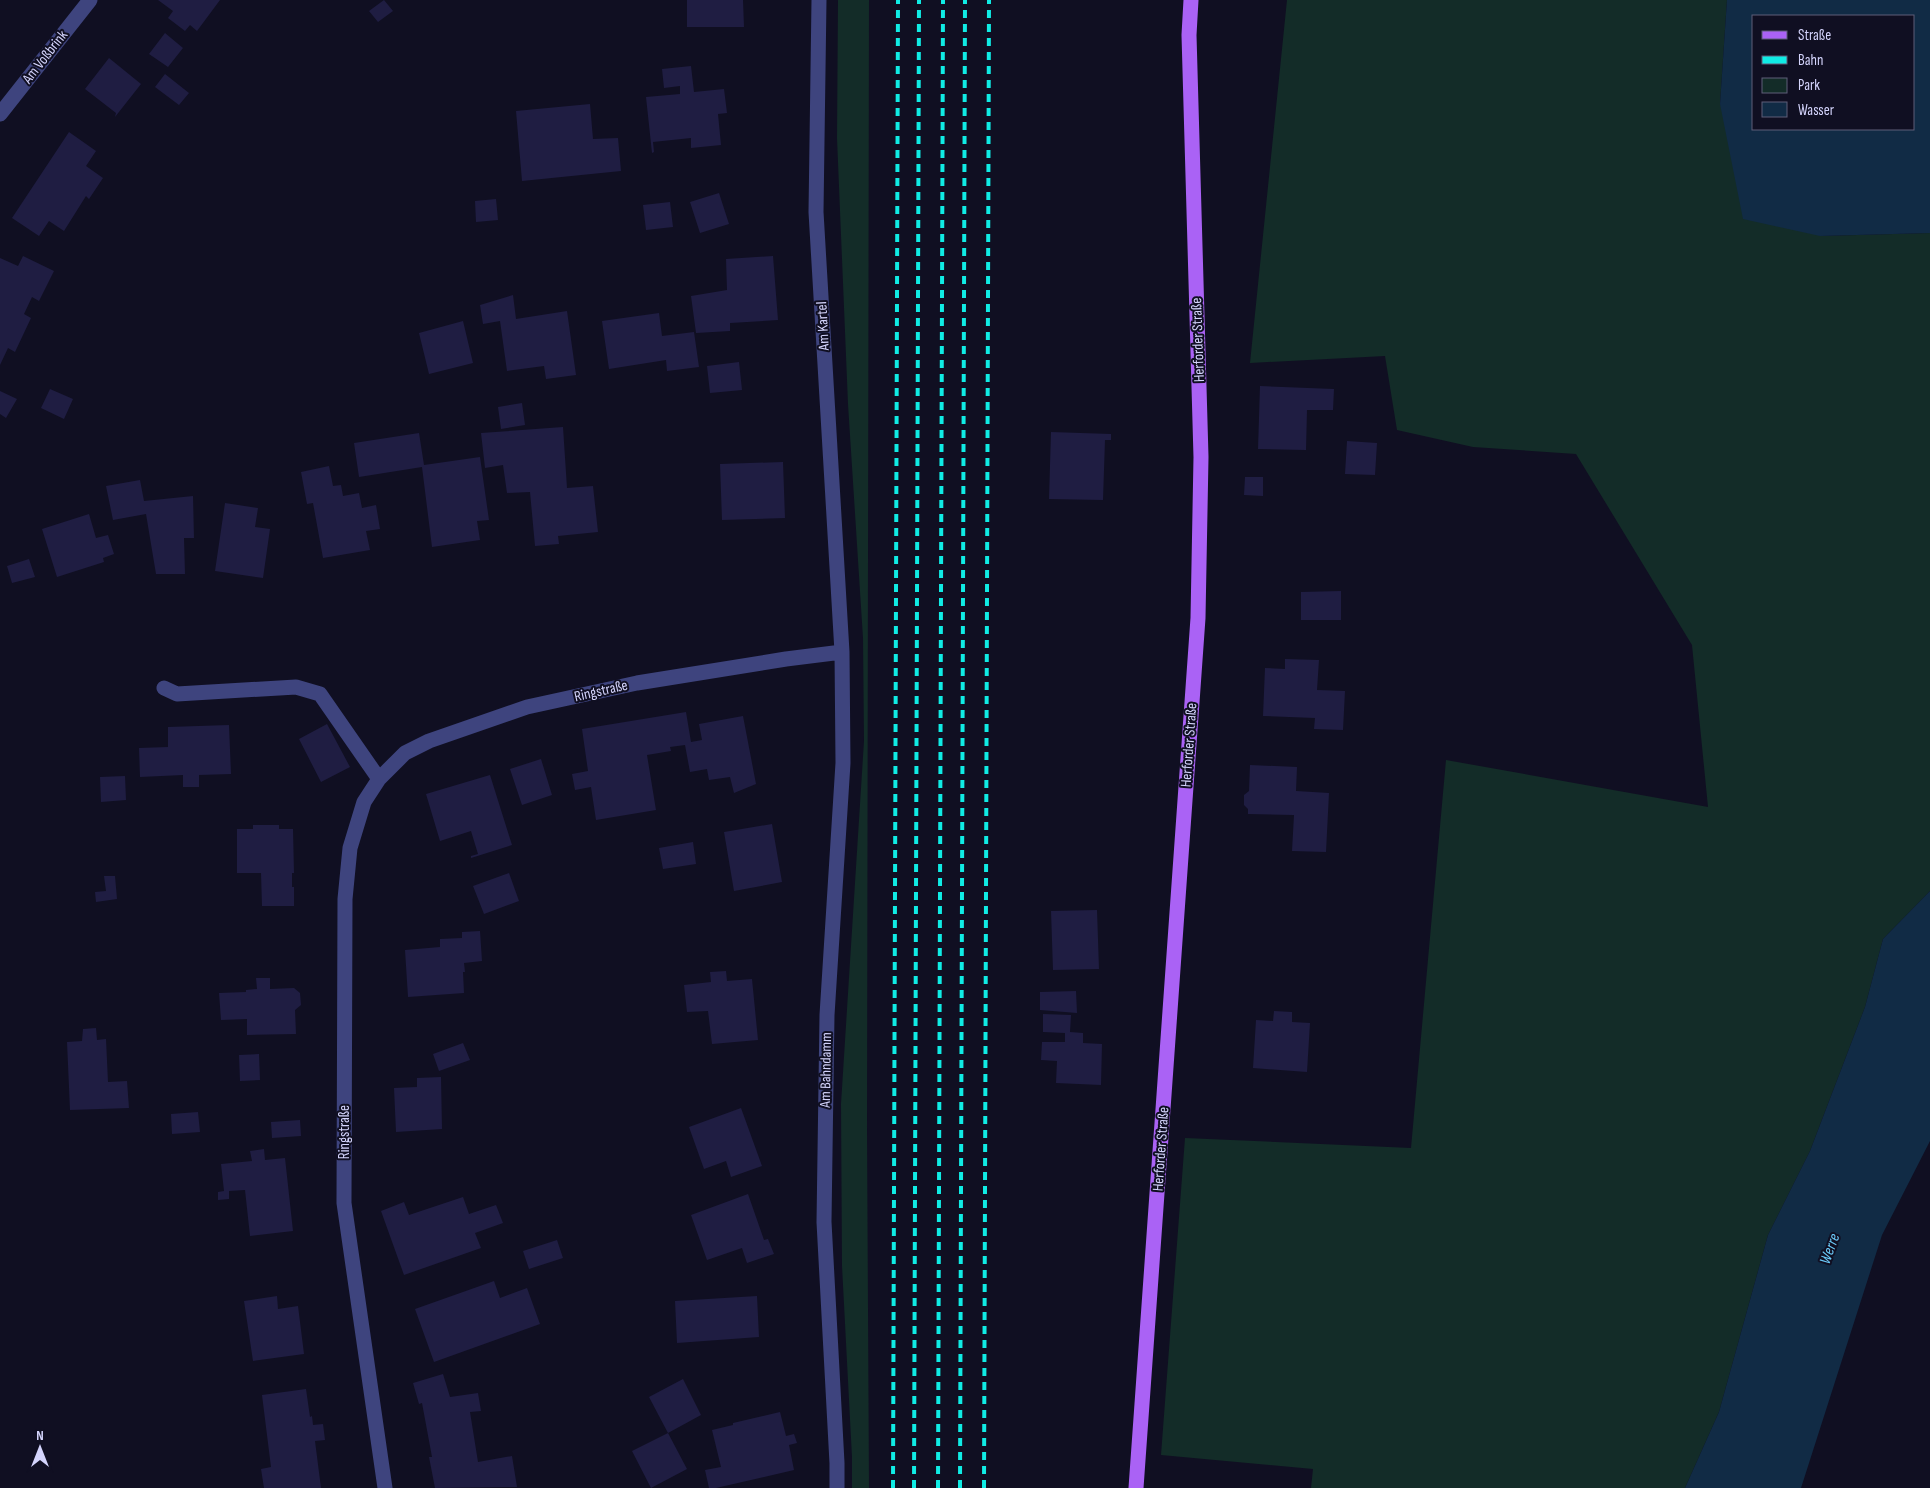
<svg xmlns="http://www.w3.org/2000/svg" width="1930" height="1488" font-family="'Sofia Sans Condensed',sans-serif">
<rect width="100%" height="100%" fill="#100f22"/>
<path fill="#132c28" d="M838,0H869L867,1127L869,1488H852V1457L842,1266L841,1104L864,741L863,638L848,404L837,138Z
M1287,0H1727L1720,104L1820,236L1930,233V891L1883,939L1865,1007L1810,1151L1768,1235L1719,1412L1685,1488H1311L1313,1469L1161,1455L1185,1138L1411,1148L1446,760L1708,807L1692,645L1576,454L1473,447L1397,430L1385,356L1250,363Z"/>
<path fill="#112b45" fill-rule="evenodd" d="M1727,0H1930V233L1820,236L1743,219L1720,104ZM1914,16V129H1754V16Z
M1930,891V1141L1882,1235L1801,1488H1685L1719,1412L1768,1235L1810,1151L1865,1007L1883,939Z"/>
<path fill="#1f1d42" d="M158,0H220L197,31L190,25L185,31L168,18L173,11Z
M384,0L393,11L378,22L369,11Z
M687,0H743L744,27H687Z
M165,33L183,48L168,67L149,54Z
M109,58L141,84L115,117L116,113L85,89Z
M691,66L694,92L724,89L727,113L718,114L721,145L691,148V138L653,142L654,152L652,153L646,97L680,94V86L664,88L662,69Z
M165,74L189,93L179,105L155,87Z
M590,104L593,139L618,138L621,171L522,181L516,111Z
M69,132L96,151L86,166L103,178L89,199L86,196L64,231L49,221L39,236L12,218Z
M719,193L729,224L700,233L690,202Z
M496,199L498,220L476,222L475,201Z
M670,202L673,227L646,230L643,205Z
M23,256L54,271L39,301L32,297L24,314L31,318L15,352L8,348L0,365V258L18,266Z
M773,256L778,320L730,323V331L696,333L691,296L727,290L726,259Z
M513,295L516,319L567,311L576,375L546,379L544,366L507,371L500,321L483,324L480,305Z
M659,313L662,336L694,332L699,367L667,371L666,360L609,369L602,321Z
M463,321L473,363L429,374L419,333Z
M739,362L742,390L710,393L707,366Z
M1260,386L1334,389L1333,410H1307L1306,450L1258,449Z
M50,389L73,399L64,419L41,408Z
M0,391L17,399L6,418L0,414Z
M522,403L525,425L501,429L498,407Z
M563,427L567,488L593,486L598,532L558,536L559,544L535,546L530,492L507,493L503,465L485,468L481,433Z
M1051,432L1111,434V440H1105L1103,500L1049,499Z
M419,433L424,465L480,457L489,520L477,521L480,540L432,547L422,467L359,477L354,443Z
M1347,441L1377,443L1375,475L1345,474Z
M783,462L785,518L722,520L720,464Z
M329,466L333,486L341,485L343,496L359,493L362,508L376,505L380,529L366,531L370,550L323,558L313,503L307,504L301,472Z
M1245,477H1263V496L1244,495Z
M140,480L144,501L193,496L194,538H184L185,574H156L146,514L113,520L106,486Z
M225,503L258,508L255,527L270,529L263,578L215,571Z
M89,514L96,538L108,535L114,554L103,558L104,562L57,577L42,529Z
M29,559L35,577L12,583L7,566Z
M1341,591V620H1301V592Z
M1285,659L1319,660L1317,690L1345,691L1343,730L1314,729L1315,718L1263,716L1265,668L1285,669Z
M686,712L691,742L702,740L699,724L743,716L756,784L734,793L730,777L709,780L707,769L690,772L685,745L670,747L671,751L647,755L656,810L596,820L591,787L575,790L572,774L588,771L582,729Z
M327,724L350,767L321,782L299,739Z
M229,725L231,774L199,775V787H183V775L140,777L139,748L168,747V727Z
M541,759L552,795L522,805L510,769Z
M1250,765L1297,767L1296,791L1329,793L1326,852L1292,851L1294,815L1248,814V809L1244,805V795L1249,791Z
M490,775L512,845L471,858V856L478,854L471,831L440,841L426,794Z
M125,776L126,800L101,802L100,777Z
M772,824L782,882L734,891L724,832Z
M253,825H279V829H293L294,873H292V887H294V906H262L261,873H237V829H253Z
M693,842L696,864L663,869L659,848Z
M509,873L519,901L484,914L473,886Z
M104,876H115L117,899L96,902L95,892L106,891Z
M1097,910L1099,969L1053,970L1051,911Z
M480,931L482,961L464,963L465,972H463L464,993L408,997L405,950L440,947V939L462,938V932Z
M726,971L727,981L752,979L758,1040L712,1044L708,1011L687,1012L684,985L711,982L710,972Z
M256,978H270V989L294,988L300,993L301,1005L295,1010L296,1034L247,1035V1019L221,1020L219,993L246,992V990L257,989Z
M1076,991L1077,1013L1040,1010V992Z
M1274,1011L1292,1012V1022L1310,1023L1307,1072L1253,1068L1256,1020L1273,1021Z
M1043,1014L1071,1015L1070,1032L1083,1033V1043L1102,1044L1101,1085L1056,1083L1057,1061L1041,1060L1042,1042H1065V1033L1043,1032Z
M96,1028L97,1040L106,1039L108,1082L127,1081L129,1108L70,1110L67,1042L82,1041L83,1029Z
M463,1043L470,1060L439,1071L433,1054Z
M259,1054L260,1080L240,1081L239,1055Z
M441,1077L442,1129L396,1132L394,1088L417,1087V1078Z
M741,1108L762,1166L731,1177L726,1161L704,1169L689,1127Z
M198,1112L200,1132L172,1134L171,1114Z
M300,1120L301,1136L272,1138L271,1122Z
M264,1149L265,1160L285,1158L293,1231L250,1236L245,1190L229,1191V1199L218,1200V1192L224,1191L221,1164L252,1161L250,1151Z
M748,1194L764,1240L768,1239L774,1254L747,1263L742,1248L707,1260L691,1215Z
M463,1197L469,1214L496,1205L503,1223L475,1233L481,1248L404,1275L381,1211L404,1202L409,1215Z
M557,1240L563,1258L529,1269L523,1251Z
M494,1281L500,1298L527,1288L540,1324L434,1362L415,1309Z
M277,1296L278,1309L298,1306L304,1354L253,1361L244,1301Z
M757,1296L759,1337L677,1343L675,1301Z
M443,1374L450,1397L478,1393L481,1411L470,1412L478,1462L512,1456L517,1487L435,1488L429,1457H432L422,1403L419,1404L413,1383Z
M683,1379L701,1415L668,1433L649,1397Z
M306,1389L310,1417L312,1416L313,1425L323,1424L325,1440L315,1441L321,1488H264L261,1469L271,1467L262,1395Z
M780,1412L786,1436L794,1434L797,1443L789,1445L794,1470L716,1488H709L705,1470L721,1467L712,1430L733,1425V1423Z
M668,1433L687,1469L651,1488L632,1451Z"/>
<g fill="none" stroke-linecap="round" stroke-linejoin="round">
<path stroke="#3e447e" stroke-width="15" d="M819,0L816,212L842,652L843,763L827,1015L824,1222L837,1463V1488
M0,114L90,0
M164,688L177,694L296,687L320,694L379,779
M385,1488L344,1203L345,899L350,848L364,802L379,779L405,753L429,741L527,707L637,683L786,659L842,652"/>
<path stroke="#aa62f5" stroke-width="15" d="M1136,1488L1198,618L1201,457L1189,35L1191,0"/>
<path stroke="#10ece5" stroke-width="4" stroke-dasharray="8 6" stroke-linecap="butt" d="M893,1488L898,0
M914,1488L919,0
M938,1488L943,0
M960,1488L965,0
M984,1488L989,0"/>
</g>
<g text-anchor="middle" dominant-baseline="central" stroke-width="4" stroke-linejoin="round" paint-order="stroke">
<g font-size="15" fill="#d4d4fc" stroke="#100f22">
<text transform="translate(45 57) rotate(-52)">Am Voßbrink</text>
<text transform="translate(823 326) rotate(-93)">Am Kartel</text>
<text transform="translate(1198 340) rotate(-92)">Herforder Straße</text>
<text transform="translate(601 691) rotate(-13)">Ringstraße</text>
<text transform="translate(1189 745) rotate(-86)">Herforder Straße</text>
<text transform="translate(826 1070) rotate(-89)">Am Bahndamm</text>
<text transform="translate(344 1132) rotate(-90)">Ringstraße</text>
<text transform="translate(1161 1149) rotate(-86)">Herforder Straße</text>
</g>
<g font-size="16" font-style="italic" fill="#69c7f5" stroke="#100f22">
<text transform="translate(1830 1249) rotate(-70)">Werre</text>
</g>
</g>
<rect x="1752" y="15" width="162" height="115" fill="#100f22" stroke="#5e5e79"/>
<rect x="1762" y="31" width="25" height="8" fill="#aa62f5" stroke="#5e5e79"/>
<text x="1798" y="40" font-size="15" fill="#d4d4fc">Straße</text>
<rect x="1762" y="56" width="25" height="8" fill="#10ece5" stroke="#5e5e79"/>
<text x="1798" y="65" font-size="15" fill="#d4d4fc">Bahn</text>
<rect x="1762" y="78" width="25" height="15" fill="#132c28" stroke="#5e5e79"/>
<text x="1798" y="90" font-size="15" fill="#d4d4fc">Park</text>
<rect x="1762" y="102" width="25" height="15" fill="#112b45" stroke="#5e5e79"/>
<text x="1798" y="115" font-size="15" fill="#d4d4fc">Wasser</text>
<g transform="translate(40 1448)" stroke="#100f22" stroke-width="4" paint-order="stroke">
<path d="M0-4L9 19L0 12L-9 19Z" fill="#d4d4fc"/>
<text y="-8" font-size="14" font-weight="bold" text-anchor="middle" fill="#d4d4fc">N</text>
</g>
</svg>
